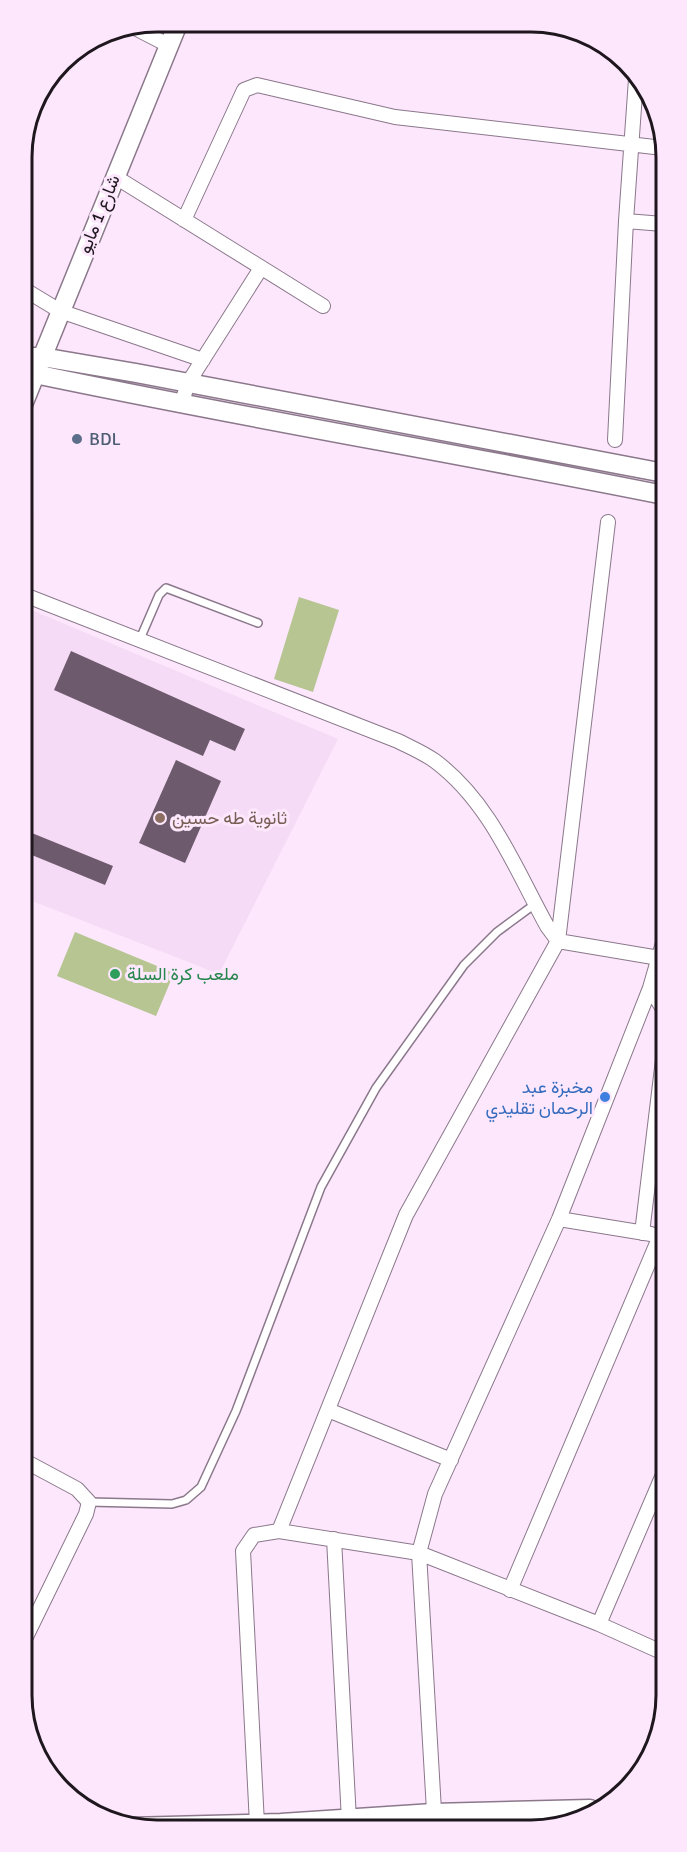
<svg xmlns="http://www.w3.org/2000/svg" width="687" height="1852" font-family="Signika,Vazirmatn,sans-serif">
<rect width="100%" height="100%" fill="#fce7fc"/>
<path fill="#f6dbf6" d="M22,606L338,739L219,974L22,897Z"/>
<path fill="#b6c591" d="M299,597L339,610L313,692L274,679Z
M75,932L174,973L156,1016L57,976Z"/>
<path fill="#6d5b6d" d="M71,651L245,729L235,751L210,740L203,756L54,690Z
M176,760L221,781L185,863L139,843Z
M22,829L113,866L105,885L22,851Z"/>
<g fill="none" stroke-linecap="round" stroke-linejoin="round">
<defs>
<path id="lane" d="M140,639L159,595L166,588L258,623
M89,1502L172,1504L186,1500L201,1487L236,1411L321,1187L376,1088L464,965L497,932L535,904"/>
<path id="street" d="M131,26L168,45
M114,176L323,306
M184,220L244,90L257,85L395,117L663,148
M626,221L663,224
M22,288L60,311L203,360
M181,405L188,383L261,268
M615,440L626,221L636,79
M608,522L558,941L665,959
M22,594L398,741C410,747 424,753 435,761C490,802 515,868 547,926L558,941L406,1215L279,1531L419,1553L599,1624L666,1654
M650,988L665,1012
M559,1219L651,1234
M642,1233L665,1043
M328,1410L451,1460
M23,1460L77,1489L89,1502L86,1514L24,1641
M334,1539L349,1820
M510,1590L660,1236
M599,1624L665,1470
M257,1824L243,1551L254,1535L279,1531
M435,1828L419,1553L435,1494L559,1219L650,988L665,936"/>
<path id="secondary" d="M22,357H42L136,373L664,473
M22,363L35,374C244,418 455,453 664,495
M22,407L179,21
M128,1827L281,1823L433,1813L590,1809"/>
</defs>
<use href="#lane" stroke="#8b788b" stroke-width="10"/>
<use href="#street" stroke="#8b788b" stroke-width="16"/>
<use href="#secondary" stroke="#8b788b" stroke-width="21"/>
<use href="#lane" stroke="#fff" stroke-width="7"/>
<use href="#street" stroke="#fff" stroke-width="14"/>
<use href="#secondary" stroke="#fff" stroke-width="18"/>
</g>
<circle fill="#5c6f8a" stroke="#fce7fc" stroke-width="2" cx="77" cy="439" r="6"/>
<circle fill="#8d6e63" stroke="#fce7fc" stroke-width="2" cx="160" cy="818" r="6"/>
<circle fill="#2e9e5b" stroke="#fce7fc" stroke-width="2" cx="115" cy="974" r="6"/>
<circle fill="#3f7fe0" stroke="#fce7fc" stroke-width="2" cx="605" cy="1097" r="6"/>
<g text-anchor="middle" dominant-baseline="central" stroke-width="6" stroke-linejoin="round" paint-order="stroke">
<g font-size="18" fill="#1e171e" stroke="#fce7fc">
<text transform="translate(99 214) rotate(-68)">شارع 1 مايو</text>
</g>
<g font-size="18" fill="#4e5e75" stroke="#fce7fc" text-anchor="start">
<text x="89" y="439">BDL</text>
</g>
<g font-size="18" fill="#785e54" stroke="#fce7fc" text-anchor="start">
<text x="172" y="818">ثانوية طه حسين</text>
</g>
<g font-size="18" fill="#27864d" stroke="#fce7fc" text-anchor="start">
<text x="127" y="974">ملعب كرة السلة</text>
</g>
<g font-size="18" fill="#366cbe" stroke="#fce7fc" text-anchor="end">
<text x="593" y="1087">مخبزة عبد<tspan x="593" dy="21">الرحمان تقليدي</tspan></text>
</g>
</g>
<path d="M0 0H687V1852H0ZM157 32H531A125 125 0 0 1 656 157V1695A125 125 0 0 1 531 1820H157A125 125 0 0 1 32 1695V157A125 125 0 0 1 157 32Z" fill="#fce7fc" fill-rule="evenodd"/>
<path fill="none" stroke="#1e171e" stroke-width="3" d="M157 32H531A125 125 0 0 1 656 157V1695A125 125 0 0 1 531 1820H157A125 125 0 0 1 32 1695V157A125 125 0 0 1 157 32Z"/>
</svg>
